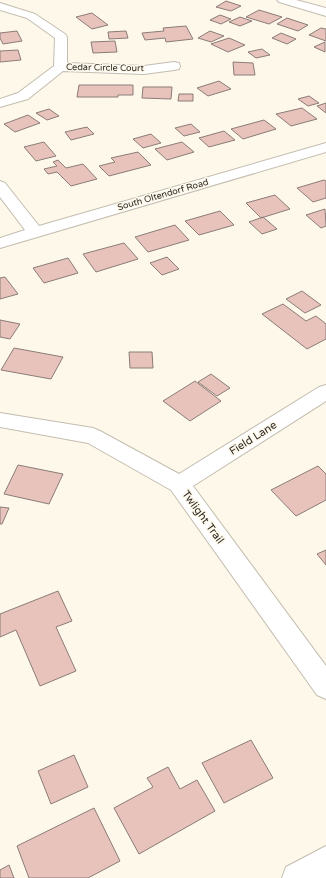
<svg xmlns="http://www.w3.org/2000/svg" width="326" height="878" font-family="'Varela Round',sans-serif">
<rect width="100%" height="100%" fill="#fef8ea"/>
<path fill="#e7c3bb" stroke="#8b7c78" d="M226,1L241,6L231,11L216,7Z
M259,10L282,17L269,24L246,17Z
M92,13L108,25L92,29L76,17Z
M220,15L231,19L221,24L210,20Z
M240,17L252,21L240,26L229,22Z
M287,18L308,25L298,31L277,24Z
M186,26L193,39L166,42L165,38L145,40L142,33L164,31L163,28Z
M321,28L326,29V41L309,35Z
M17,31L22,41L3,44L0,38V33Z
M126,31L128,38L109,39L108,32Z
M210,31L224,36L211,42L198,38Z
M281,33L296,39L287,44L272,38Z
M229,38L245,45L228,52L211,44Z
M115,41L117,52L93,53L91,42Z
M325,42V52L314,47Z
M262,49L270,55L256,58L248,52Z
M18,50L21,60L0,62V51Z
M233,62L253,63L255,75H234Z
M219,81L231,89L208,96L197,88Z
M79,85H133V95H118V97H77Z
M143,87H172L171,99L142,98Z
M179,94H193V101H178Z
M309,96L319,103L308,106L298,99Z
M326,103V113L317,106Z
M302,108L317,119L291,126L276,114Z
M49,109L59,116L47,120L36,113Z
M28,115L40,123L15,132L4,124Z
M264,120L276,129L243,139L231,129Z
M191,124L200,132L184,136L175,128Z
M87,127L94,134L71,140L65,132Z
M224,131L235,140L209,147L199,138Z
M151,134L161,143L143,148L133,139Z
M44,142L56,156L36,161L24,147Z
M182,142L194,152L167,160L155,149Z
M138,152L151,165L109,176L99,166L115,162L111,158Z
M58,160L66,168L83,164L97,179L71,186L57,172L48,174L44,169L57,166L53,162Z
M324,180L326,181V198L313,202L297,188Z
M275,195L290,209L261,218L246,203Z
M325,209L326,226L321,228L306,215Z
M220,211L234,225L199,235L185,221Z
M263,217L277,229L262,234L249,222Z
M175,225L189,240L148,252L135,237Z
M124,243L138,259L96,272L83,254Z
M167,257L179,269L162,275L150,263Z
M68,258L78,273L44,283L33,268Z
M5,277L18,294L0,299V278Z
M302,291L321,305L305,313L286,299Z
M283,304L306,321L316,316L326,324V339L307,349L262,314Z
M0,320L20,324L10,339L0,337Z
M14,348L63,357L51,379L1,370Z
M129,352H152L153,368H130Z
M211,374L230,388L217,396L198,382Z
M195,381L221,401L190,421L163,401Z
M18,465L63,474L49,504L4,494Z
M318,466L326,474V500L296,516L271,490Z
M0,507L9,508L2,524H0Z
M326,550V565L317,554Z
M58,591L72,621L56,627L76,671L40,686L16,630L0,637V614Z
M251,740L273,778L224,803L202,763Z
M74,755L88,787L51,804L38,771Z
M168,767L180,789L197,780L215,811L139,854L114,808L153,787L147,778Z
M94,808L120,861L88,878H29L17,846Z
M9,865L14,878H0V870Z"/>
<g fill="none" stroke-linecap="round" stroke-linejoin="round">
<defs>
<path id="minor" d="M277,0H296L326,8V16L279,2Z
M0,3L35,14L65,34L67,37V63L144,66L174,62L179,63L180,66L179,69L174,70L144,74L63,71L28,99L0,107V99L18,93L54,66L55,38L27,18L0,10Z
M326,143V152L0,248V238L25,230L0,197V181L5,183L39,226Z
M326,385V401L193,486L326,666V699L317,695L171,490L88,443L0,427V413L93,428L100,431L179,474L319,387Z
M326,846V878H282L286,867Z"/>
</defs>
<use href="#minor" stroke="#c3bdb0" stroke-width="2"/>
<use href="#minor" fill="#fff" fill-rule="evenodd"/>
</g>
<g text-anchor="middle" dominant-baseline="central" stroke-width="3" stroke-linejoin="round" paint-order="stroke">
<g font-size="9" fill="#2a2722" stroke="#fef8ea">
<text transform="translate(105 68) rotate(1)">Cedar Circle Court</text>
<text transform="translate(163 195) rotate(-16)">South Oltendorf Road</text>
</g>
<g font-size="11" fill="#2a2722" stroke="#fef8ea">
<text transform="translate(253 438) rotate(-32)">Field Lane</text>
<text transform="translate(203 517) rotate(54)">Twlight Trail</text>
</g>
</g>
</svg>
